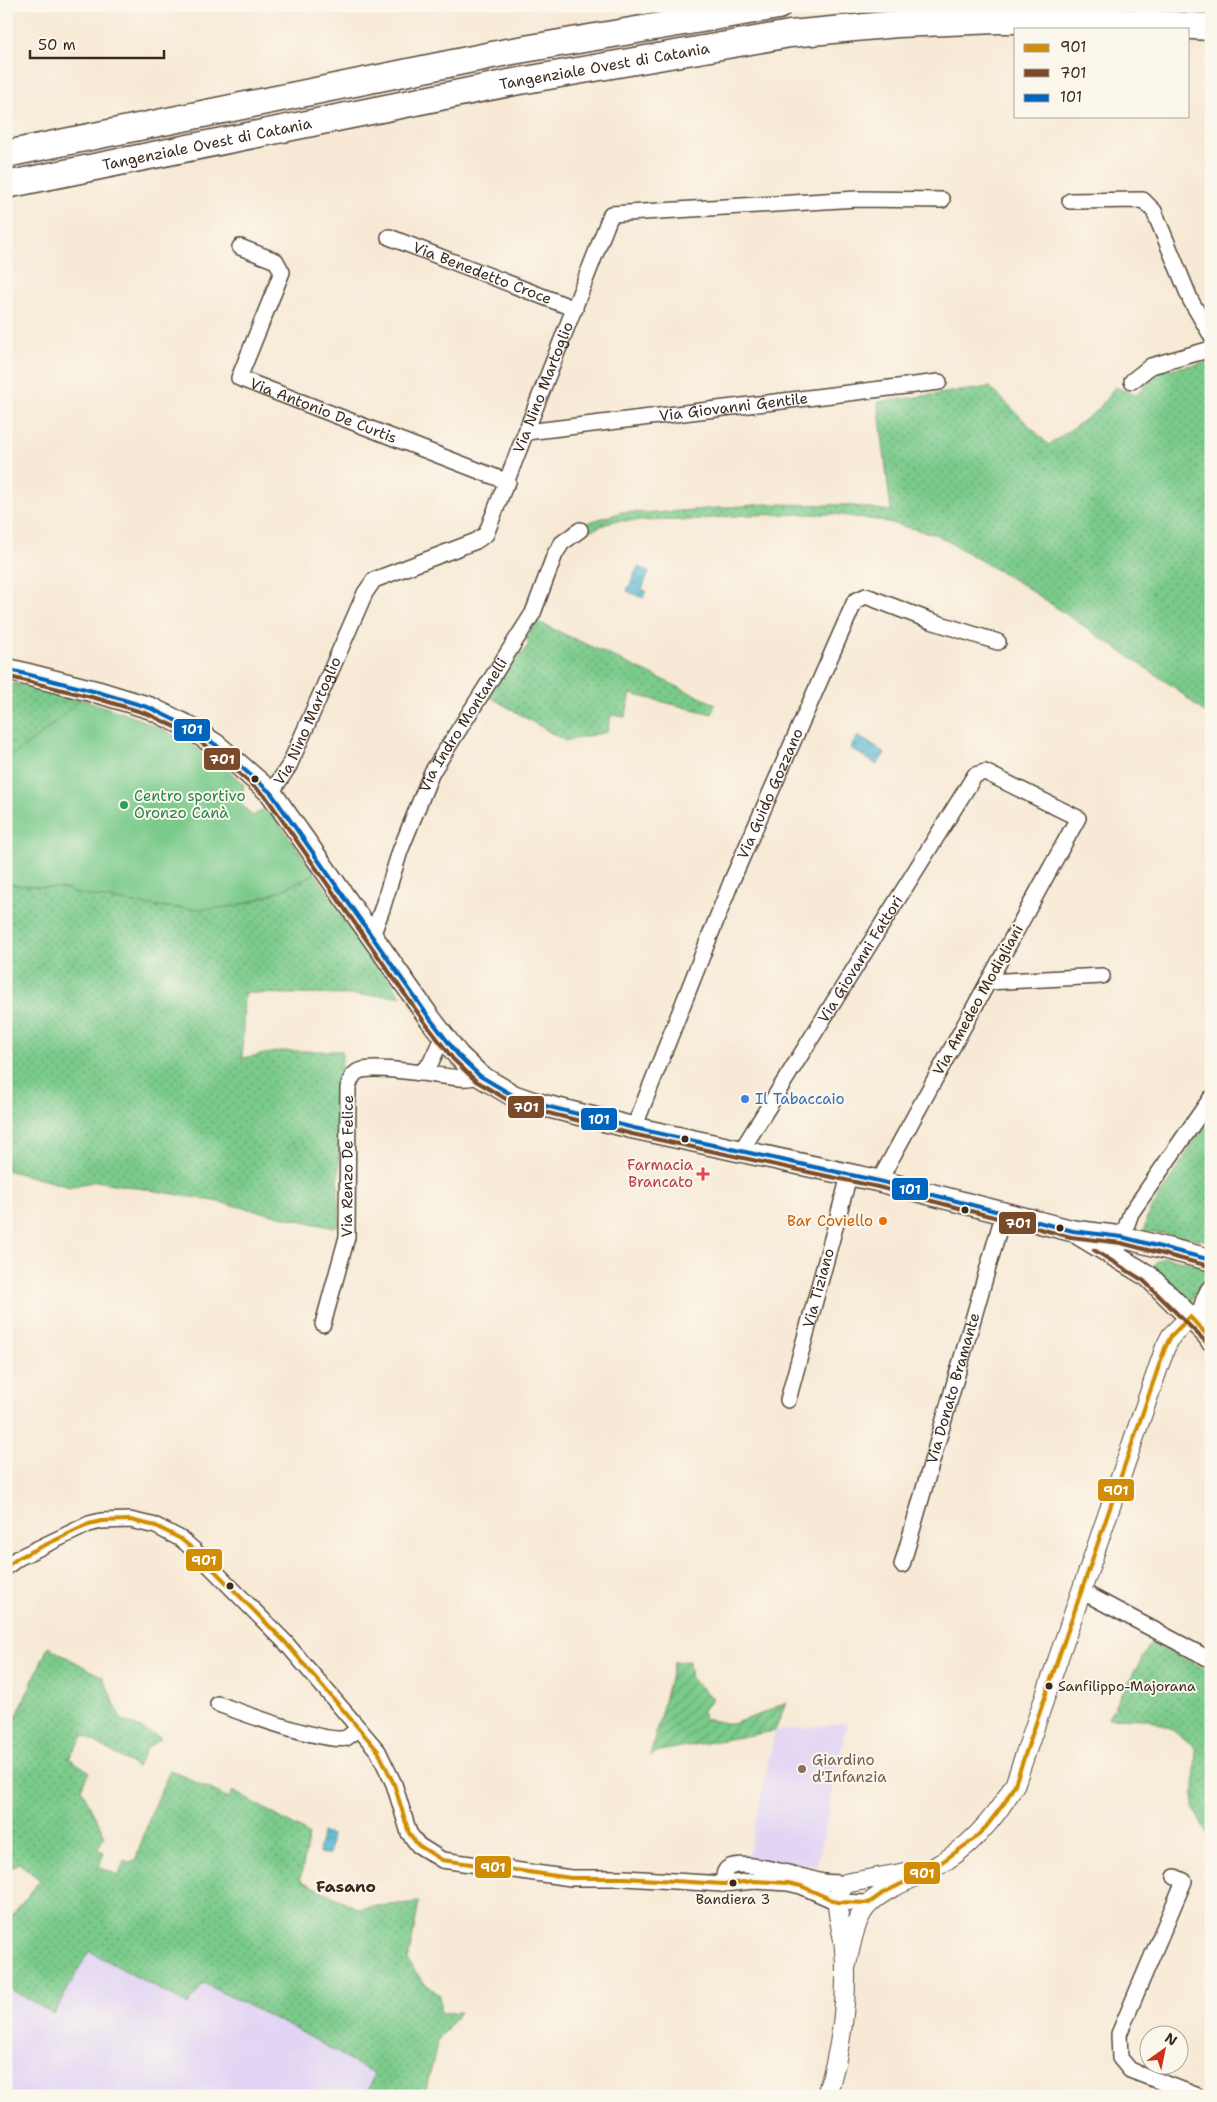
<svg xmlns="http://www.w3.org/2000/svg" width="1217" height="2102" font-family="'Shantell Sans',sans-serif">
<defs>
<pattern id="grass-dots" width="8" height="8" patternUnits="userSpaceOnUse" patternTransform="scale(1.25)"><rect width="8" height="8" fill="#7aca8b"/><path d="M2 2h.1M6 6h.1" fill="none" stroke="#65a471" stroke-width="1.8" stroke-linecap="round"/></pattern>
<pattern id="garden-furrows" width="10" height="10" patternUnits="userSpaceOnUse" patternTransform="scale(1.25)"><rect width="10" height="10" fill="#7aca8b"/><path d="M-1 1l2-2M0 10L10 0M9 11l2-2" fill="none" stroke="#65a471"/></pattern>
<pattern id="water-waves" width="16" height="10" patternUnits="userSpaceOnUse" patternTransform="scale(1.25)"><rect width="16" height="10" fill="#55b8d3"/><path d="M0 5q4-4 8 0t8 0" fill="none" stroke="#4896ab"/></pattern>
</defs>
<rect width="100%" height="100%" fill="#fbf7ec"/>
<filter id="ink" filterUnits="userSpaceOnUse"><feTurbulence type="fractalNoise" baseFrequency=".02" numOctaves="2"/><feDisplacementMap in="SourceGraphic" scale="10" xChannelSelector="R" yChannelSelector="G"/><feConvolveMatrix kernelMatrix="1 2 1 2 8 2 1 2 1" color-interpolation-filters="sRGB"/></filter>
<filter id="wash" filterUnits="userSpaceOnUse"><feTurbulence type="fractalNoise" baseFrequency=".0096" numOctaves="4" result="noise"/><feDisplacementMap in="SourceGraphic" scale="20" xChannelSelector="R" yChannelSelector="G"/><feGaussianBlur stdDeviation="1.12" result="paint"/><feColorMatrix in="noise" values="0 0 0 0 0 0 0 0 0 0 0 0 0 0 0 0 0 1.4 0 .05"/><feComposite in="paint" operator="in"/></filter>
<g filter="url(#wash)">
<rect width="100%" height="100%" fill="#f7e9d5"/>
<path fill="#e1d4f4" d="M847,1723L817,1866L748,1857L775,1731Z
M89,1951L188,2004L202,1983L303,2033L374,2075L367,2096H6V1988L54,2014Z"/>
<path fill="url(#grass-dots)" stroke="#5a7a54" d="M1211,362V718L1174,687L1026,587L937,535L883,521L834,514L746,515L692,520L614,521L589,531L586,523L622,512L655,513L766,504L847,505L891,511L878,402L990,387L1049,445L1098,410L1115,387L1136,395L1157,371Z
M536,621L715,704L712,714L631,694L625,717L611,715L607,732L565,741L487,695L512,659L522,654L529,644L526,637Z
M6,681L80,699L58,721L6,761Z
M315,873L401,996L244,993L242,1058L282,1051H342L338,1196L340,1224L334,1228L209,1200L96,1181L70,1187L6,1170V884L67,889L73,893C123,900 183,915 233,906C262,900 290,887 315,873Z
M1211,1115V1241L1144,1231L1147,1216Z
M1164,1257L1211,1267V1278L1194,1293L1191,1303L1158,1273L1154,1267L1156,1262Z
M1151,1643L1211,1672V1840L1193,1808L1196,1748L1172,1729L1148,1719L1108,1718Z
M48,1647L103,1677L121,1719L161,1738L147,1748L137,1767L84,1735L69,1758L90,1772L81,1788L105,1836L97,1849L104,1852L99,1867L119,1875L124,1861L130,1863L135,1861L150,1817L170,1770L229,1798L233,1791L309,1834L300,1880L357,1908L419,1902L408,1961L423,1982L440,1995V2013L460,2012L438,2040L426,2090L429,2096H367L374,2074L303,2033L203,1983L188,2005L89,1951L54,2014L6,1987V1924L40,1880L19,1863L6,1872V1739Z"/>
<path fill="url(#garden-furrows)" stroke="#5a7a54" d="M689,1661L691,1679L713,1698L703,1710L704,1719L732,1724L766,1712L786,1702L775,1731L659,1751L650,1756L674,1662Z"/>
<path fill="#7aca8b" stroke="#5a7a54" d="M80,699C140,717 198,740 244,785L240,803L253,816L267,807L315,873C290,887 262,900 233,906C183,915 123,900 73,893L67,889L6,884V761L58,721Z"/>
<path fill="url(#water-waves)" stroke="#487178" d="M638,567L649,572L642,589L646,591L643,598L627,591Z
M858,736L885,753L877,765L850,748Z
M322,1833L332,1835L329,1855L319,1853Z"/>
</g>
<g filter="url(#ink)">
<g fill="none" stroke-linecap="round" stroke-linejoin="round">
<defs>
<g id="minor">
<path d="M1070,201L1143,200L1154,211L1191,301L1211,335"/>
<path id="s1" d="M389,237L575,309"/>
<path id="s2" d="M240,247L276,261L282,272L239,378L508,482"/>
<path d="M1132,381L1151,366L1211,349"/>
<path id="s3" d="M527,432L939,382"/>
<path id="s4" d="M271,793L289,766L365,593L374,580L476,541L486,534L611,214L857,199L942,200"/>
<path id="s5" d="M372,936L382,909L400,851L432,772L533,613L555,554L562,543L580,530"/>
<path d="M988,982L1102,976"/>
<path d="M420,1073L430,1064L443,1036"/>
<path id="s6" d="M634,1128L732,880L855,601L866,596L931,621L998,642"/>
<path id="s7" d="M741,1151L975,775L985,772L1078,818L879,1181"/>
<path d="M1119,1247L1131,1213L1211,1098"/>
<path id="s8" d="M323,1324L347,1237L348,1088C350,1082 351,1076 357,1072C372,1063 441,1077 461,1078C467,1079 474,1077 480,1076"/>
<path id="s9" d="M788,1400L849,1176"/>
<path id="s10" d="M902,1565L1004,1212"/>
<path d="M6,1567L18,1558L89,1524L101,1521L130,1520L156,1526L181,1539L194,1550L285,1642L378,1751L394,1784L409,1833L418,1845L442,1860L571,1878H625L723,1884L755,1881L788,1883L801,1886L837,1902L869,1903"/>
<path d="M1081,1591L1211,1660"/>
<path d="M218,1704C240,1712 327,1744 346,1738C350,1736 355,1731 358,1728"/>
<path d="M1175,1877L1184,1881L1119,2034L1120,2058L1130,2070L1198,2096"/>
<path d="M723,1884C724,1877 723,1870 730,1867C746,1859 804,1878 824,1882C832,1883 840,1883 847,1883"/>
</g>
<path id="tertiary" d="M846,1966C851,1947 854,1917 870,1903C887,1887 913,1879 933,1868C969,1849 995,1819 1015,1784L1165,1348L1171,1336L1190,1317
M826,2096C842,2050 849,1992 844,1944C842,1925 829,1896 847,1883L914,1871"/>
<path id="secondary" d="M6,669L101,693L150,708L187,726L216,745L271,793L428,1016L458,1055L480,1076L514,1096L534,1103L634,1128L879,1181L1073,1231L1122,1237L1211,1260
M1080,1235L1148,1276L1208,1335"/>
<path id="primary" d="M1211,1292C1203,1307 1200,1326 1211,1339"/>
<g id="motorway">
<path d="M6,154L507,52L778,6"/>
<path id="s11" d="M6,185L514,82L790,34L897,24L998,20H1081L1211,27"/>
</g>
</defs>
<use href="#minor" stroke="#574739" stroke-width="18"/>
<use href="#tertiary" stroke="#574739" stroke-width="21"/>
<use href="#secondary" stroke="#574739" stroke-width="24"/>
<use href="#primary" stroke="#574739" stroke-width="25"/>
<use href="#motorway" stroke="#574739" stroke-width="29"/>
<use href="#minor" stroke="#fff" stroke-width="15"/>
<use href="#tertiary" stroke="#fff" stroke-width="19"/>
<use href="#secondary" stroke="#fff" stroke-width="21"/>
<use href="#primary" stroke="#fff" stroke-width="22"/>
<use href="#motorway" stroke="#fff" stroke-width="26"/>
<defs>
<path id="bus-1" d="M6,1567L18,1558L89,1524L101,1521L130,1520L156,1526L181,1539L194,1550L285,1642L378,1751L394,1784L409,1833L418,1845L442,1860L571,1878H625L723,1884L755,1881L788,1883L801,1886L837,1902L869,1903L883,1893L935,1867L974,1839L986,1827L1005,1802L1015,1784L1165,1348L1171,1336L1190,1317L1211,1339"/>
<path id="bus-2" d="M6,676L99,699L148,714L184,731L212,750L266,797L423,1020L453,1059L476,1081L511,1102L532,1109L632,1134L878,1187L1071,1237L1121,1243L1209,1266
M1094,1250L1144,1281L1207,1343"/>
<path id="bus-3" d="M6,669L101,693L150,708L187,726L216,745L271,793L428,1016L458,1055L480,1076L514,1096L534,1103L634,1128L879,1181L1073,1231L1122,1237L1211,1260"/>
</defs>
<use href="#bus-1" stroke="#fbf7ec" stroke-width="8"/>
<use href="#bus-2" stroke="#fbf7ec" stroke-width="8"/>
<use href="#bus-3" stroke="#fbf7ec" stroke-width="8"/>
<use href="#bus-1" stroke="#d18d06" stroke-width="4"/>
<use href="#bus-2" stroke="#7a4b2a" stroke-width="4"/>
<use href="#bus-3" stroke="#0065bd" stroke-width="4"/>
</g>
</g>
<g fill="#3b2a1e" stroke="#fbf7ec" stroke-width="2">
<circle cx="255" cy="779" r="4.5"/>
<circle cx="685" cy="1139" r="4.5"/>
<circle cx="965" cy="1210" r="4.5"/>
<circle cx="1060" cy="1228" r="4.5"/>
<circle cx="230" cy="1586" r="4.5"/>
<circle cx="1049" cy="1686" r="4.5"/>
<circle cx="733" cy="1883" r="4.5"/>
</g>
<circle fill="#2e9e5b" stroke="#fbf7ec" stroke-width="2" cx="124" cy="805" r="5"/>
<circle fill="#3f7fe0" stroke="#fbf7ec" stroke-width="2" cx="745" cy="1099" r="5"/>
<path fill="#e0444e" stroke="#fbf7ec" stroke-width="2" d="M700.5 1166.5h5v5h5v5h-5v5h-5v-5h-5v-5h5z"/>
<circle fill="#e8710a" stroke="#fbf7ec" stroke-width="2" cx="883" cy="1221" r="5"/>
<circle fill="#8d6e63" stroke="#fbf7ec" stroke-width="2" cx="802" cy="1769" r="5"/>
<g text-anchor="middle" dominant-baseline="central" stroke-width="4" stroke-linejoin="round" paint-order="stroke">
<g font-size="14" fill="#3b2a1e" stroke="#fbf7ec" text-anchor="start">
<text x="1058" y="1686">Sanfilippo-Majorana</text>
<text x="733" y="1899" text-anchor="middle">Bandiera 3</text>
</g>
<g font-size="15" fill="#3b2a1e" stroke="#fbf7ec">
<text stroke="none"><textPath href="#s11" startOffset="610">Tangenziale Ovest di Catania</textPath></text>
<text stroke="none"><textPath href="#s11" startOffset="205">Tangenziale Ovest di Catania</textPath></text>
<text stroke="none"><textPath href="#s1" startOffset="100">Via Benedetto Croce</textPath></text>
<text stroke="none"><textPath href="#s4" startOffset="516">Via Nino Martoglio</textPath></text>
<text stroke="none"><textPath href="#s3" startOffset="208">Via Giovanni Gentile</textPath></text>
<text stroke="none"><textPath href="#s2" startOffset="256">Via Antonio De Curtis</textPath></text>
<text stroke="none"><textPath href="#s4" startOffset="81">Via Nino Martoglio</textPath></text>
<text stroke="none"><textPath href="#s5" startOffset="231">Via Indro Montanelli</textPath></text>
<text stroke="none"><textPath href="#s6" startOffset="361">Via Guido Gozzano</textPath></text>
<text stroke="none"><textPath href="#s7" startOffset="226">Via Giovanni Fattori</textPath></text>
<text transform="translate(978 1000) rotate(-61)">Via Amedeo Modigliani</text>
<text stroke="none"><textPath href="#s8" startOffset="161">Via Renzo De Felice</textPath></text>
<text stroke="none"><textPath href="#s9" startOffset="116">Via Tiziano</textPath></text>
<text stroke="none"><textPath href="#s10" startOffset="184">Via Donato Bramante</textPath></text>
</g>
<g font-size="15" fill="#27864d" stroke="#fbf7ec" text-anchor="start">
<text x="134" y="796">Centro sportivo<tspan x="134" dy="17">Oronzo Canà</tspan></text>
</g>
<g font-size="15" fill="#366cbe" stroke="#fbf7ec" text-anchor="start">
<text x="755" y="1099">Il Tabaccaio</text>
</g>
<g font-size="15" fill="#be3a42" stroke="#fbf7ec" text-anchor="end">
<text x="693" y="1165">Farmacia<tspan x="693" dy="17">Brancato</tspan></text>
</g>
<g font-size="15" fill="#c56008" stroke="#fbf7ec" text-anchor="end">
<text x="873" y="1221">Bar Coviello</text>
</g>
<g font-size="15" fill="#785e54" stroke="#fbf7ec" text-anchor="start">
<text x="812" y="1760">Giardino<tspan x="812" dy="17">d'Infanzia</tspan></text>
</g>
<g font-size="16" font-weight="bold" fill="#3b2a1e" stroke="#fbf7ec">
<text x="346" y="1886">Fasano</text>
</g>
</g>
<g stroke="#fbf7ec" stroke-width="2">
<rect x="173" y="718" width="38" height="24" rx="5" fill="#0065bd"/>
<rect x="203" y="747" width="38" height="24" rx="5" fill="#7a4b2a"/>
<rect x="507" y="1095" width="38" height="24" rx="5" fill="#7a4b2a"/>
<rect x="580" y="1107" width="38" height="24" rx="5" fill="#0065bd"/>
<rect x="891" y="1177" width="38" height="24" rx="5" fill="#0065bd"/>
<rect x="998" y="1211" width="39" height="24" rx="5" fill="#7a4b2a"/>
<rect x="1097" y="1478" width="38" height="24" rx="5" fill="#d18d06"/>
<rect x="185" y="1548" width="38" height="24" rx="5" fill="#d18d06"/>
<rect x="474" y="1855" width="38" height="24" rx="5" fill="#d18d06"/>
<rect x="903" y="1861" width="38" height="24" rx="5" fill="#d18d06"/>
</g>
<g font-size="14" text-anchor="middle" font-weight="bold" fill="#fff">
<text x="192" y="734">101</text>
<text x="222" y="764">701</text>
<text x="526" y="1112">701</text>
<text x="599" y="1124">101</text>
<text x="910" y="1194">101</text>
<text x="1018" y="1228">701</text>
<text x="1116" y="1495">901</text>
<text x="204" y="1565">901</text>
<text x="493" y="1872">901</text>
<text x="922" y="1878">901</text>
</g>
<rect width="1217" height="2102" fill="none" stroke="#fbf7ec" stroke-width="25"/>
<rect x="1014" y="28" width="175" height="90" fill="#fbf7ec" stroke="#aea59a"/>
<rect x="1024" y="44" width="25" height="8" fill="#d18d06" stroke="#aea59a"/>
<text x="1060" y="52" font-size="15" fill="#3b2a1e">901</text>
<rect x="1024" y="69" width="25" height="8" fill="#7a4b2a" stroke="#aea59a"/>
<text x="1060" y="78" font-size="15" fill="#3b2a1e">701</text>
<rect x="1024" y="94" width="25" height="8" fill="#0065bd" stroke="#aea59a"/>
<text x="1060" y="102" font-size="15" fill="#3b2a1e">101</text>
<g transform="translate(1164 2050) rotate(33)"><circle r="24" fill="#fbf7ec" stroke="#aea59a"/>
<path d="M0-4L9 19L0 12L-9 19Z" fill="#c8321e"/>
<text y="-8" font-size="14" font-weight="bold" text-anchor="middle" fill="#3b2a1e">N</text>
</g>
<path d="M30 50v8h134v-8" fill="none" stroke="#3b2a1e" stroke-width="2.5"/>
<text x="38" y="50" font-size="15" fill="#3b2a1e" stroke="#fbf7ec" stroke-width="4" paint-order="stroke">50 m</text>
</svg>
